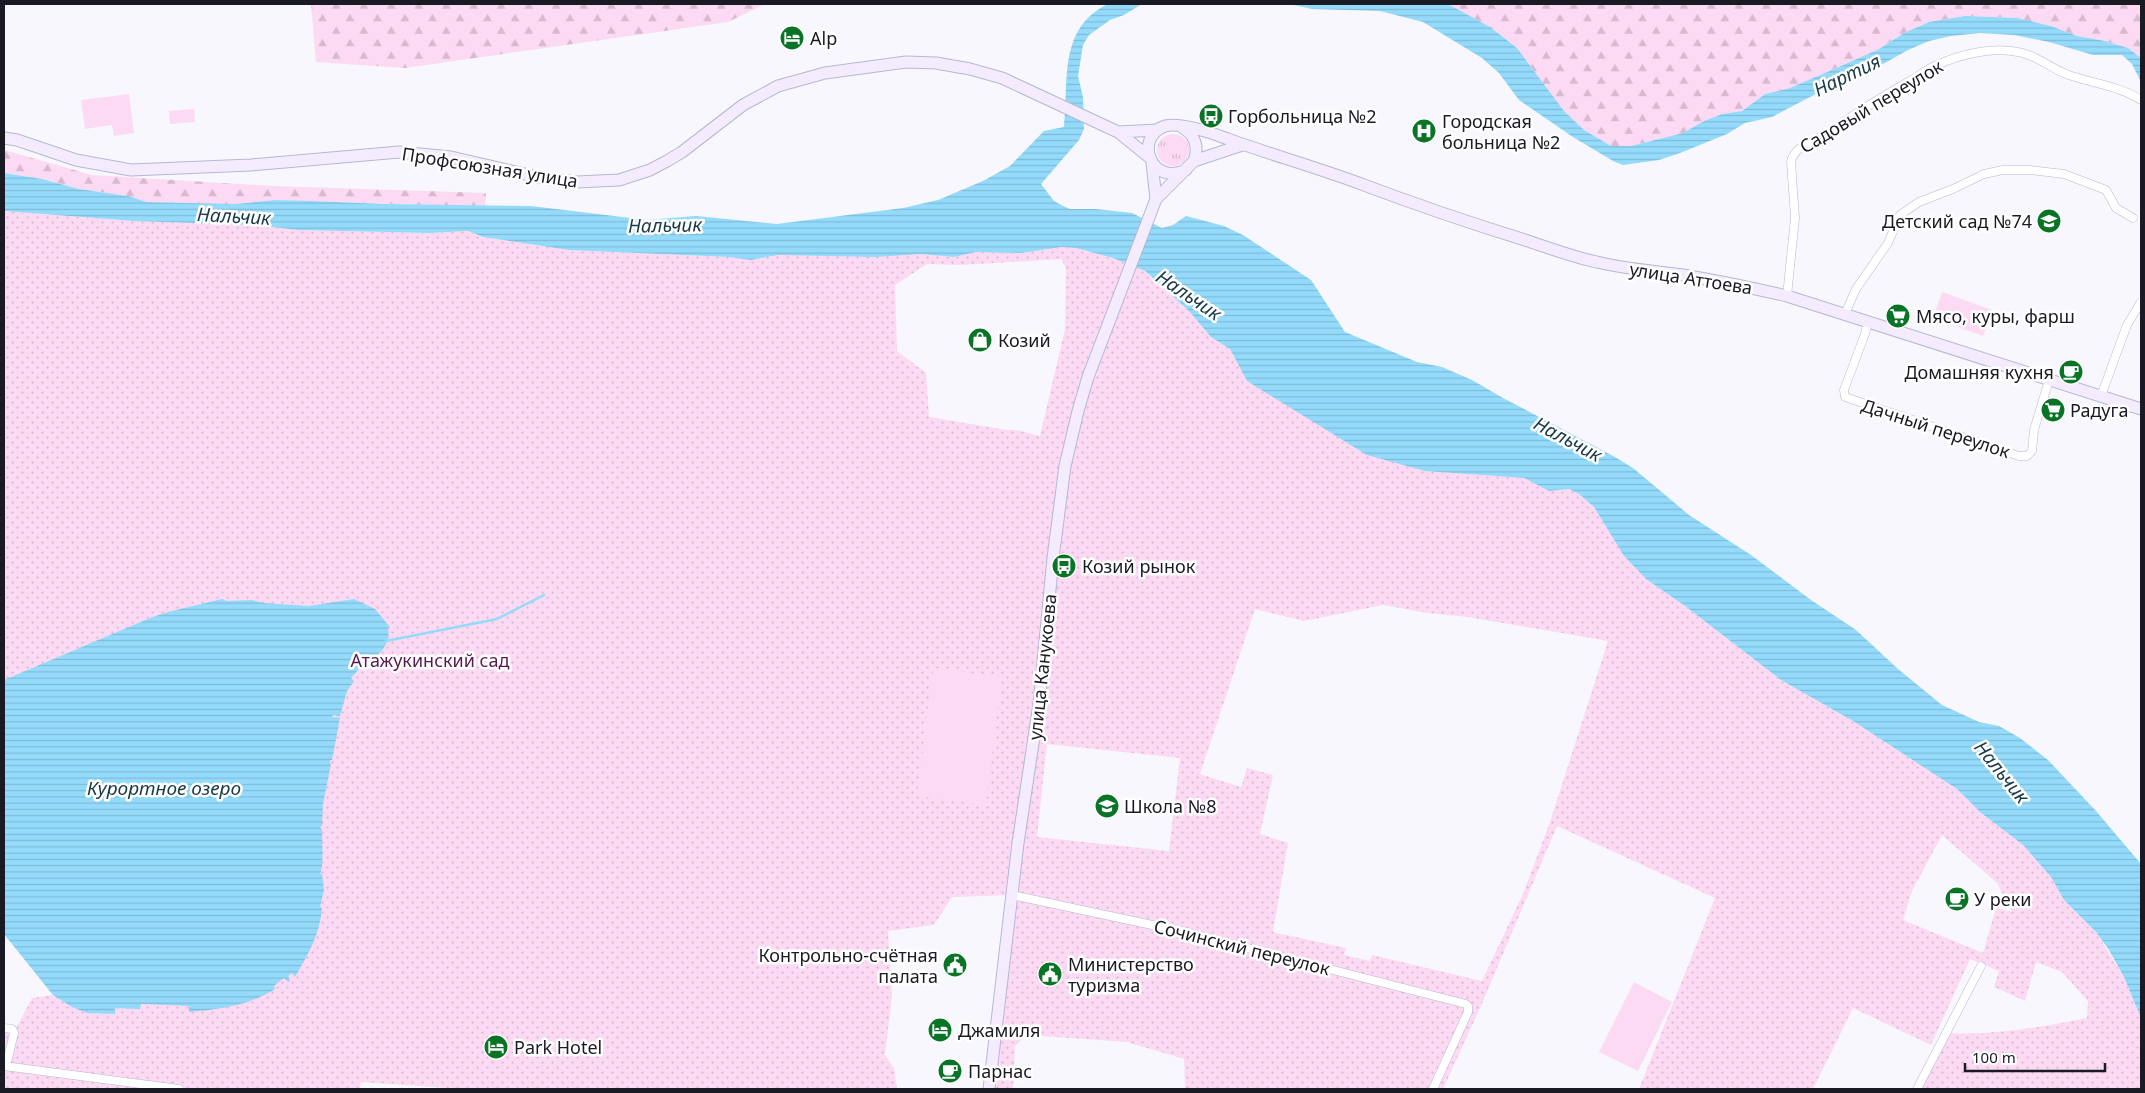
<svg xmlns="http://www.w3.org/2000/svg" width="2145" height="1093" font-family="'Noto Sans',sans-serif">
<defs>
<pattern id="grass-tufts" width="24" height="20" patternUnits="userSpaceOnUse" patternTransform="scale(1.25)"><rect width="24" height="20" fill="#fcdaf3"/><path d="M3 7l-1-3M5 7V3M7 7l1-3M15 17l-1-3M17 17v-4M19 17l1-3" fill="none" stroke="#d7bad0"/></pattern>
<pattern id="forest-firs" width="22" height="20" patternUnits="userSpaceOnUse" patternTransform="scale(1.25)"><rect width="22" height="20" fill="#fcdaf3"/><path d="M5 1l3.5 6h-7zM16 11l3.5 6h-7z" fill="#d7bad0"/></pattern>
<pattern id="park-dots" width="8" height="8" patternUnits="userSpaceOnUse" patternTransform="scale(1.25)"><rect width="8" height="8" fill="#fcdaf3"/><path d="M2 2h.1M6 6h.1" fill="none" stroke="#d7bad0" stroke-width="1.8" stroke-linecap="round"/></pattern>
<pattern id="water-rules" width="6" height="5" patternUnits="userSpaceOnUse" patternTransform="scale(1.25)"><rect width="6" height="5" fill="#94dbfb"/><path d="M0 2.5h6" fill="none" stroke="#7fbbd7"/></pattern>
</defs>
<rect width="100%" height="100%" fill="#f7f7fd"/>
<path fill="url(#grass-tufts)" d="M1157 150a16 16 0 1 1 32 0a16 16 0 1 1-32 0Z"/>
<path fill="url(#forest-firs)" d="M311,4H765L728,22L405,68L316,62Z
M1448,4H2141V58L2128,48L2105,41L2077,36L2051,26L2018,18L1965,16L1929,22L1904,33L1879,49L1841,66L1790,88L1765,94L1742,111L1722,114L1704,121L1683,133L1631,146H1611L1584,130L1564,111L1517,48L1490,27Z
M4,150L92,175L274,186L486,193L485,207L275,200L235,204L147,202L128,196L79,189L42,179L4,173Z"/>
<path fill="url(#park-dots)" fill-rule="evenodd" d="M4,211L134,221L253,225L298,230L430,233L468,231L483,237L569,250L728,257L751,260L778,255L920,254L954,257L976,252L1021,253L1062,247L1076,248L1113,258L1144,271L1189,311L1211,337L1230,349L1247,381L1323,426L1425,471L1524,478L1549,491L1569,489L1579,494L1594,507L1624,556L1646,579L1685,606L1781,680L1853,721L1957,789L1980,812L2023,845L2051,877L2064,900L2096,932L2124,977L2141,1018V1089H1917L1946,1033C1994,1036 2041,1027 2087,1018L2088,1001L2062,972L2036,962L2025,1001L1994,987L1999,971L1970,959L1931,1045L1853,1008L1813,1089H1639L1715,898L1557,826L1481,1006L1443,1089H1185L1184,1059L1127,1042L1027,1035L1015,1046L1013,1089H989L1012,895L952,897L934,925L888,931L892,996L885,1055L894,1068L897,1089H462L361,1082L360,1089H4V1028L14,1032L32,998L53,995L4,934ZM1061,259L1066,268L1065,329L1040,436L1017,430H1007L929,417L926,373L897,351L895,285L927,264L960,265ZM1383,605L1428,613L1468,617L1608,641L1550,822L1523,894L1482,981L1372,955L1370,961L1344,955L1346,948L1273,932L1288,843L1260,834L1273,775L1247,768L1241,787L1200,774L1255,609L1304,621ZM1047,744L1180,758L1169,851L1037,837ZM1942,835L1997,883L2012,912L1996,908L1983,953L1903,920L1912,891Z"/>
<path fill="#fcdaf3" d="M129,94L134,133L114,136L112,125L85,129L81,100Z
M194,109L195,122L170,124L169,111Z
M1942,292L1992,310L1983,336L1933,318Z
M933,668L1002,677L986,805L917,796Z
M1634,982L1672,1002L1638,1071L1599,1052Z"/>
<path fill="url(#water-rules)" d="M1108,4H1142L1124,15L1110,20L1089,35L1083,45L1078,76L1083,97L1084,129L1079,140L1041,184L1054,201L1063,206L1070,209H1096L1132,213L1162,228L1173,225L1186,216L1224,226L1243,235L1311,280L1345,332L1417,362L1442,367L1472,380L1503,398L1615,457L1633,468L1689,515L1751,555L1811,600L1856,630L1898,669L1942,705L1979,722L1999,726L2020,738L2048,760L2096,811L2141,864V1018L2124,977L2109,950L2096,932L2064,900L2051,877L2023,845L1980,812L1957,789L1853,721L1781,680L1685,606L1646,579L1624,556L1594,507L1579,494L1569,489L1549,491L1524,478L1425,471L1367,455L1247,381L1230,349L1211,337L1189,311L1145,271L1113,258L1076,248L1062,247L1021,253L976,252L954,257L920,254L875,257L778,255L751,260L728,257L569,250L483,237L468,231L430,233L298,230L253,225L134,221L4,211V173L42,179L79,189L128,196L147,202L235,204L275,200L312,201L385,204L531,206L647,220L696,216L777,224L903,208L938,200L983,181L1010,166L1044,131L1064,127C1069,80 1058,28 1108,4Z
M1289,4H1448L1490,27L1517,48L1564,111L1584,130L1611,146H1631L1683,133L1704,121L1722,114L1742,111L1765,94L1790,88L1841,66L1879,49L1904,33L1929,22L1965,16L2018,18L2051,26L2077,36L2105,41L2128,48L2141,58V82L2132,64L2122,55H2093L2049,42L2014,35L1980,33L1951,36L1929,41L1908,50L1874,69L1833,85L1772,117L1745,123L1727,134L1680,153L1659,160L1623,165L1613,161L1573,137L1519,100L1499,73L1482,58L1423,22L1380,11L1312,9Z
M222,599L227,601L252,600L263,603L309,606L354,599L375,609L390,627L388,629C392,643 376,662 361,663L360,668L351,678L354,681L347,691L340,716L333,715L332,717L340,718L332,760H330V763L331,764L323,804L322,826L320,827L322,830C322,840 324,868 320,874H322L324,890L320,907L322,908C320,934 308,955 295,977L292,973L288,976L290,981L288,982L284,978L274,986L275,989C251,1005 217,1010 189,1012V1006L141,1004L140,1009L115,1008V1014L87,1013L72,1007L53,995L4,934V680L150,618L168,612Z"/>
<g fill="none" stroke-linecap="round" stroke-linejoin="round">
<path stroke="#94dbfb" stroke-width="2.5" d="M386,641L497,619L544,595"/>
<defs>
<path id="street" d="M1787,296L1795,218L1791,162C1793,145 1822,139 1834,129C1858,111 1882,97 1908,82C1918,77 1926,69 1937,65C1961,54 1992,47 2018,52C2037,55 2050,68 2066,74C2090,83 2120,86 2141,100
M1845,314L1856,289L1888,243L1900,215L1919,202L1953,189L1984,174L2003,170H2030L2064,174L2106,190L2116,208L2133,218
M1868,321L1865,334L1844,390L1845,397L2019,456H2027L2032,451L2034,430L2049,380
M2101,396L2127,325L2141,302
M1012,895L1185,932L1466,1004L1468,1006V1012L1433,1089
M4,1028L12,1029L14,1033L6,1066
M4,1066L179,1089
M1917,1089L1981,966"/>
<path id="secondary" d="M1118,132L1158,130
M4,138L17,140L76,160L131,170L251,165L399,152L451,157L542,178L577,182L619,180L650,170L667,161L682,152L743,105L778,86L825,73L906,62L936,63L970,69L1002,78L1118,132L1149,157
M1194,161L1242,145
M1186,170C1151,187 1133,137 1165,126C1180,122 1213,133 1228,139C1272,155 1319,168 1364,185C1417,205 1470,223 1525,240C1549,248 1573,257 1597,262C1625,269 1654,271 1683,275C1718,281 1753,288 1787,296L2141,409
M1156,199L1194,161C1199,147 1195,135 1183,128
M989,1089L1018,843L1039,704L1053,558L1065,466L1078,411L1088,377L1156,199L1152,163"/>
</defs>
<use href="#street" stroke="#b5b8d4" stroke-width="9"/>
<use href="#secondary" stroke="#b5b8d4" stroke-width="13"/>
<use href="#street" stroke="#fff" stroke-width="8"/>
<use href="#secondary" stroke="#f4ecfc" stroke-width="11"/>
</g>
<defs>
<symbol id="hotel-disc" viewBox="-11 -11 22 22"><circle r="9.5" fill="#097426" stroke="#fff"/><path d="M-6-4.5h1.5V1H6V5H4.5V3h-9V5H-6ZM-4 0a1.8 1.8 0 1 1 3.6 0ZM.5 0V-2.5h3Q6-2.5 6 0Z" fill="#fff"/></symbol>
<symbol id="bus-disc" viewBox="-11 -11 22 22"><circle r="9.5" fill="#097426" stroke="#fff"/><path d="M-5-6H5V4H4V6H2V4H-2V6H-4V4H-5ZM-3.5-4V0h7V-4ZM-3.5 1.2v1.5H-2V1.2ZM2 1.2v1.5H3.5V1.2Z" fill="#fff"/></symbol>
<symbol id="hospital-disc" viewBox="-11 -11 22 22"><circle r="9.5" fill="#097426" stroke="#fff"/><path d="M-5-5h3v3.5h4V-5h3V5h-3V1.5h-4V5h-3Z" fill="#fff"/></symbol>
<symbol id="school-disc" viewBox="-11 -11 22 22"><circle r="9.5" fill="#097426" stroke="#fff"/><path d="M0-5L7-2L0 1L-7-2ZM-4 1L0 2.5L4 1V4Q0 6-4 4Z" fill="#fff"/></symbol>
<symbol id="supermarket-disc" viewBox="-11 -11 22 22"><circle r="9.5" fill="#097426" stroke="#fff"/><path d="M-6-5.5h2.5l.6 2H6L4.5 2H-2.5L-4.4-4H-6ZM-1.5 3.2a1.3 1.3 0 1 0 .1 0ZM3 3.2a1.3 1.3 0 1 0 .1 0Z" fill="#fff"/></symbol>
<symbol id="shop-disc" viewBox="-11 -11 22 22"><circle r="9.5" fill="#097426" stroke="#fff"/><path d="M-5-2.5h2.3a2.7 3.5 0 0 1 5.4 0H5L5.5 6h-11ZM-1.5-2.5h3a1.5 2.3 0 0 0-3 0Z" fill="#fff"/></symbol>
<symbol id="cafe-disc" viewBox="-11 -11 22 22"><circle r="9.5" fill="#097426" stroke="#fff"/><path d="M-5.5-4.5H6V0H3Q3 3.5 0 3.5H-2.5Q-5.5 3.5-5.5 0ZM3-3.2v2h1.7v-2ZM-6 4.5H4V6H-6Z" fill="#fff"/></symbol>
<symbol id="civic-disc" viewBox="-11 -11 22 22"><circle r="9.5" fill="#097426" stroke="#fff"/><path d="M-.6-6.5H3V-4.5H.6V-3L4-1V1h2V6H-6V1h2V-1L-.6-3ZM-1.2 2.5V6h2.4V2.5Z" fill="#fff"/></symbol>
</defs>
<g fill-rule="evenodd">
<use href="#hotel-disc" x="778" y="24" width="28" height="28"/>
<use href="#bus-disc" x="1197" y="102" width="28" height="28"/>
<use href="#hospital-disc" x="1410" y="117" width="28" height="28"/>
<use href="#school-disc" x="2035" y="207" width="28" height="28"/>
<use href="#supermarket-disc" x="1884" y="302" width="28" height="28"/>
<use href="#shop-disc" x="966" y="326" width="28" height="28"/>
<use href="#cafe-disc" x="2057" y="358" width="28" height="28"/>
<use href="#supermarket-disc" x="2039" y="396" width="28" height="28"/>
<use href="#bus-disc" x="1050" y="552" width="28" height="28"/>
<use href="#school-disc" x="1093" y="792" width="28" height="28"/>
<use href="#cafe-disc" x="1943" y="885" width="28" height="28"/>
<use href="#civic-disc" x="941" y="951" width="28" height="28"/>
<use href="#civic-disc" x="1036" y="960" width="28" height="28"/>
<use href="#hotel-disc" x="926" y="1016" width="28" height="28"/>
<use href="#hotel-disc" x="482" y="1033" width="28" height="28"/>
<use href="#cafe-disc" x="936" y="1057" width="28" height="28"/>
</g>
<g text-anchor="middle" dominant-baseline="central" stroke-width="5" stroke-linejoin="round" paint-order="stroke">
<g font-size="18" fill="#191a24" stroke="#fff" text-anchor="start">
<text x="810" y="38">Alp</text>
<text x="1228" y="116">Горбольница №2</text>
<text x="1442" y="121">Городская<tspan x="1442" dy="21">больница №2</tspan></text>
<text x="2032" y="221" text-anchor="end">Детский сад №74</text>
<text x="1916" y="316">Мясо, куры, фарш</text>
<text x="998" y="340">Козий</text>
<text x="2054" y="372" text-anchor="end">Домашняя кухня</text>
<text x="2070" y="410">Радуга</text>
<text x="1082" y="566">Козий рынок</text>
<text x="1124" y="806">Школа №8</text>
<text x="1974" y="899">У реки</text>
<text x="938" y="955" text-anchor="end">Контрольно-счётная<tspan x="938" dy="21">палата</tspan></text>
<text x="1068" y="964">Министерство<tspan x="1068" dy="21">туризма</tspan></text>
<text x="958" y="1030">Джамиля</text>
<text x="514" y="1047">Park Hotel</text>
<text x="968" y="1071">Парнас</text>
</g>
<g font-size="18" fill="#191a24" stroke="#fff">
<text transform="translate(1871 106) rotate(-31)">Садовый переулок</text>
<text transform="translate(490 167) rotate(9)">Профсоюзная улица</text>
<text transform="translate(1691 278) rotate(9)">улица Аттоева</text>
<text transform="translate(1936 428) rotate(18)">Дачный переулок</text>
<text transform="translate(1042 667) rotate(-84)">улица Канукоева</text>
<text transform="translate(1242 947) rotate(14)">Сочинский переулок</text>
</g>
<g font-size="18" fill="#5a1a4e" stroke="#fff">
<text x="430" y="660">Атажукинский сад</text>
</g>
<g font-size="19" font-style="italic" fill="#183946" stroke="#fff">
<text transform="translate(1847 75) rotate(-26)">Нартия</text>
<text transform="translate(234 216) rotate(3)">Нальчик</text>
<text transform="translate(665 225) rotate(-1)">Нальчик</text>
<text transform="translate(1189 295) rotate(34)">Нальчик</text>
<text transform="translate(1568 439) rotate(28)">Нальчик</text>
<text transform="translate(2002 772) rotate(51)">Нальчик</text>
<text x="164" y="788">Курортное озеро</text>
</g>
</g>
<rect width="2145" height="1093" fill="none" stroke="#191a24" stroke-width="10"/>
<path d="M1965 1063v8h140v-8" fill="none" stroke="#191a24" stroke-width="2.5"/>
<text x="1972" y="1063" font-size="15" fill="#191a24" stroke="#ffffff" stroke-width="4" paint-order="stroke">100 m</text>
</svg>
